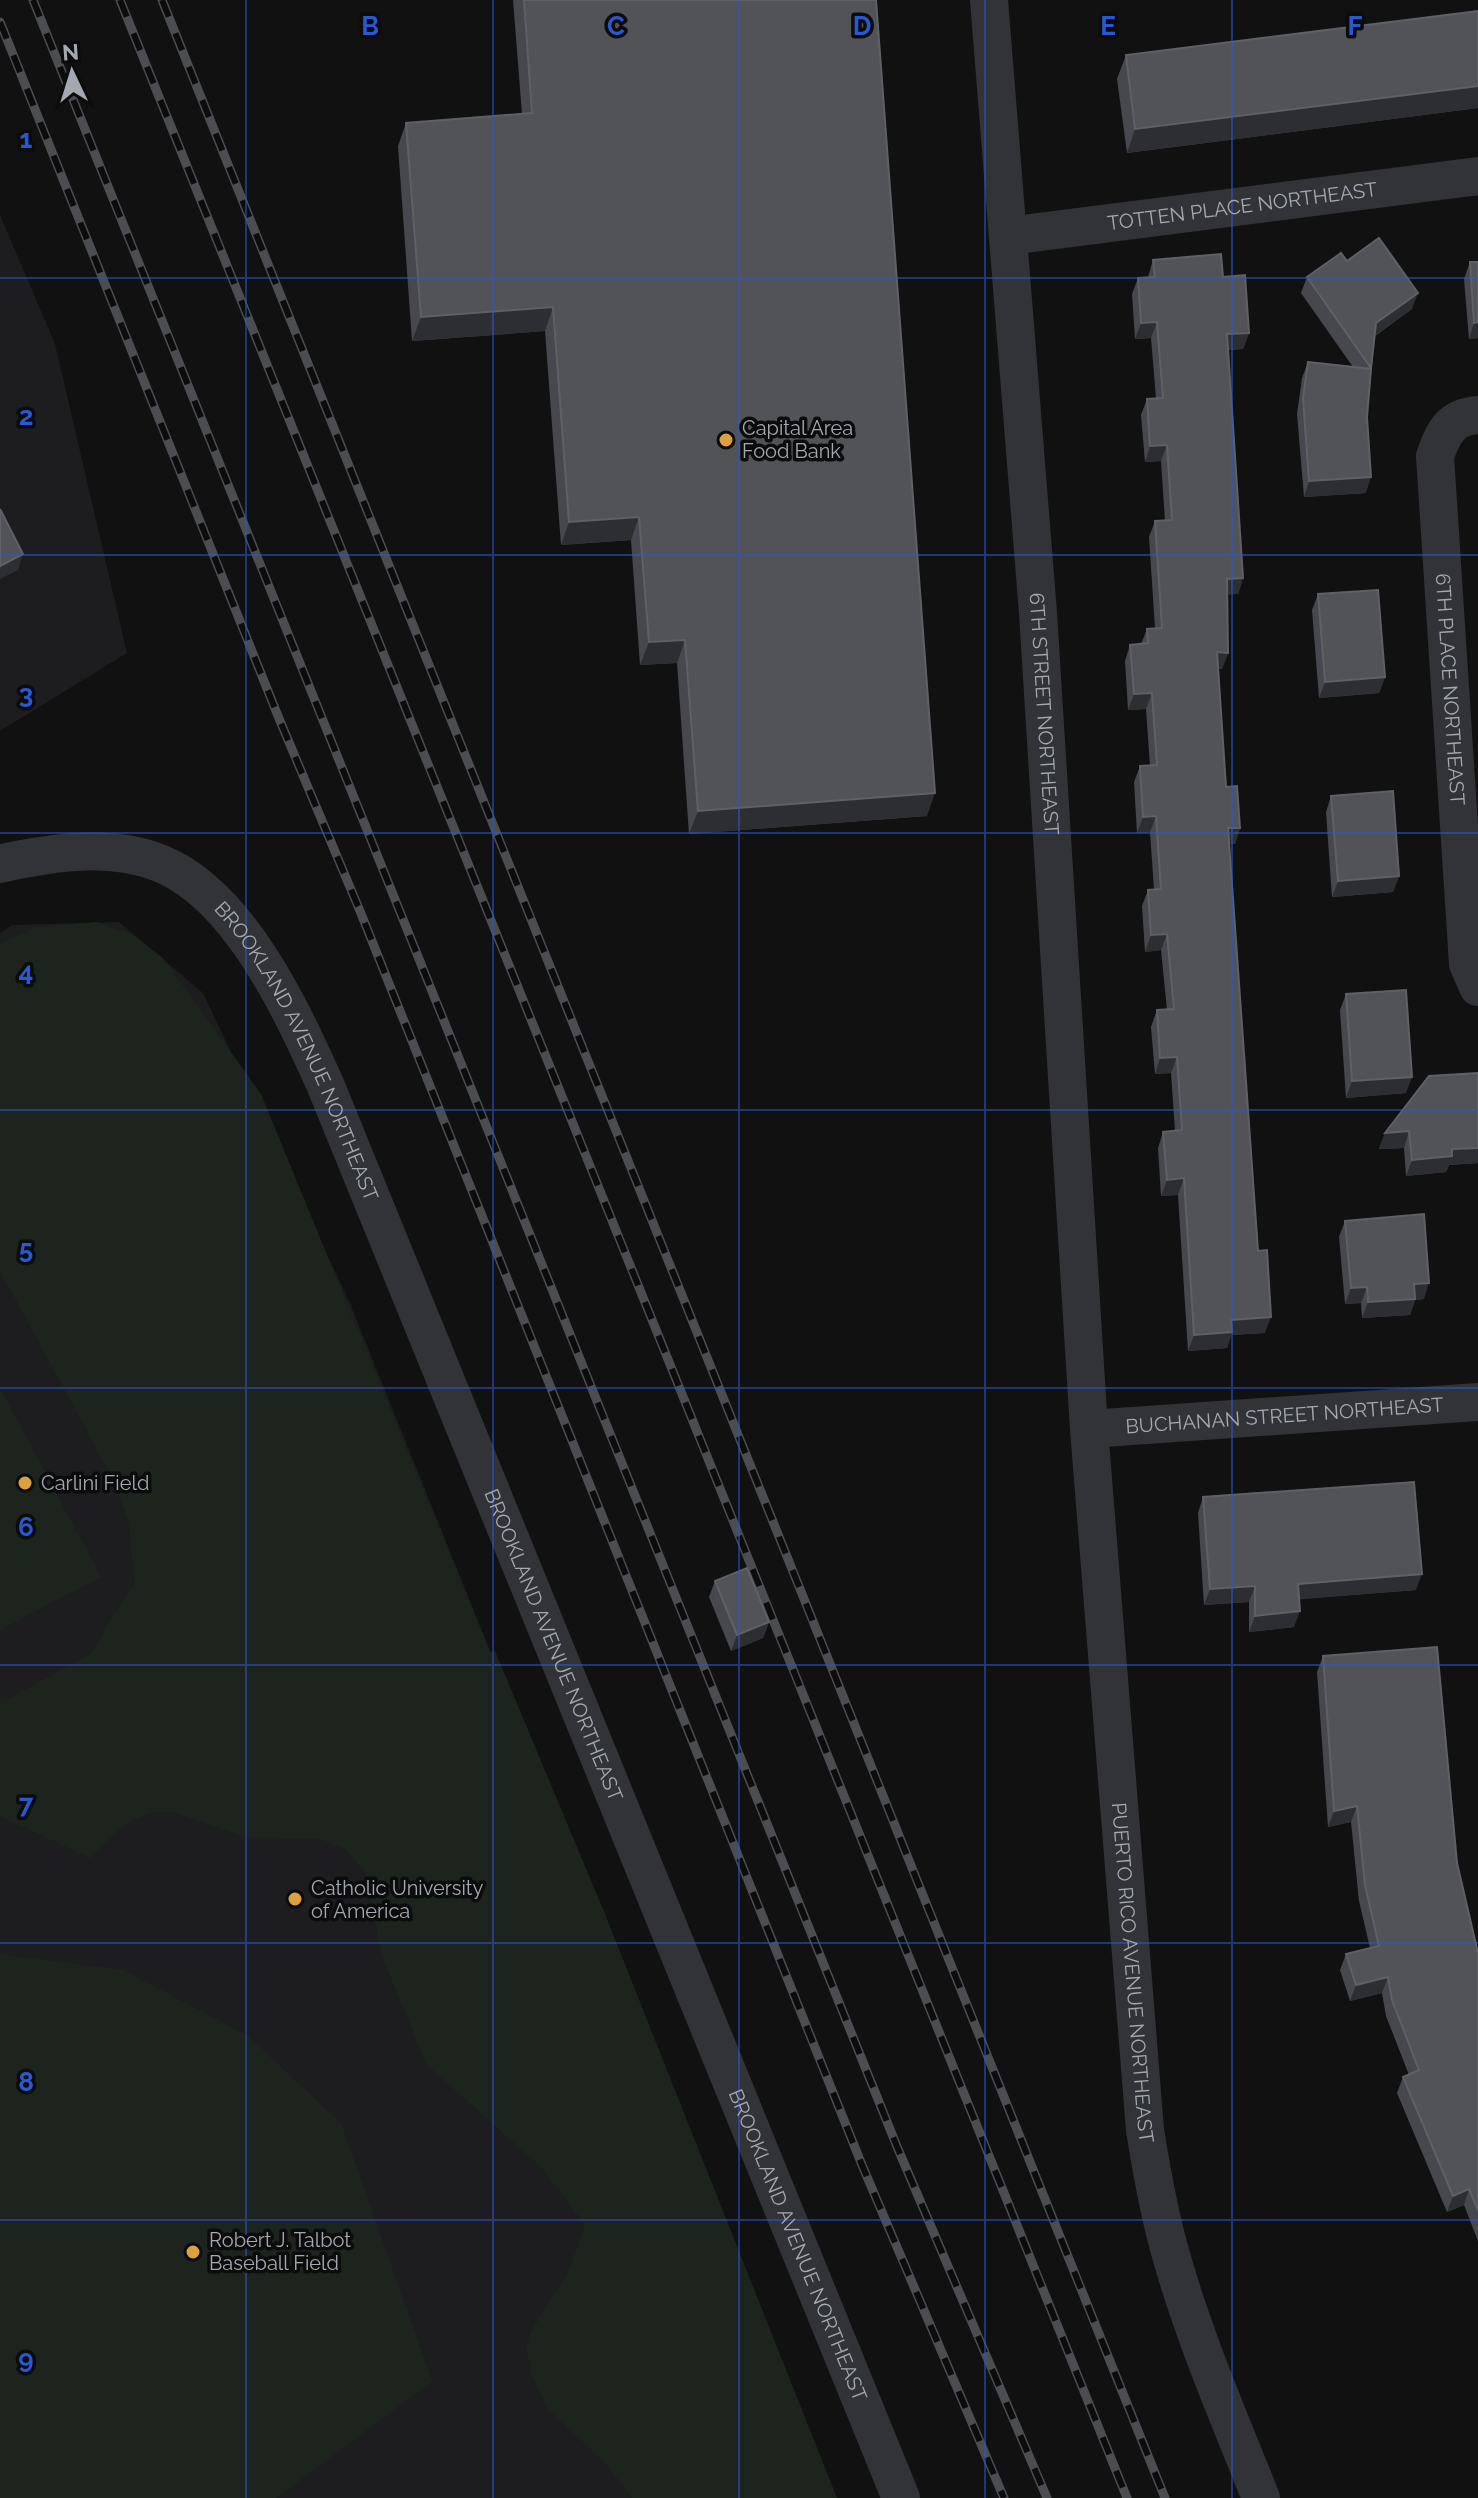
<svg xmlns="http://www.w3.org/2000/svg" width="1478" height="2498" font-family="Raleway,sans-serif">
<rect width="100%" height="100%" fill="#111112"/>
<path fill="#1d1d1f" d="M0,215L55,344L127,653L0,731Z
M119,922L203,993L349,1301L832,2498H0V933L13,925Z"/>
<path fill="#1d241e" d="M98,922L133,935L163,958L261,1094L490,1652L495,1651L605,1914L837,2498H632L605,2463L549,2410L532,2376L526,2348L531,2331L568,2273L585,2225L542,2168L426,2064L382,1956L365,1872L345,1849L320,1839L244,1837L174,1812H150L122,1826L90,1858L0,1816V1700L10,1698L90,1654L135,1582L128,1520L111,1475L0,1271V944L36,927Z
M0,1388L101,1577L0,1630Z
M0,1954L123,1970L247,2035L341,2123L432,2381L276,2498H0Z"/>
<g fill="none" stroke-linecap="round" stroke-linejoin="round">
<g stroke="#323336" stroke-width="38">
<path id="s1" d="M989,0L1038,613L1089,1429L1145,2130C1152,2174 1160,2219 1173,2262C1196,2342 1230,2420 1261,2498"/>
<path id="s2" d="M1008,236L1478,176"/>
<path id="s3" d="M1478,415C1450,417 1443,433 1435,456L1468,964L1478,987"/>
<path id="s4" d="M0,864C18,859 36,857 54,854C90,849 128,850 162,864C240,897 292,1011 325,1084L901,2498"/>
<path id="s5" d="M1089,1429L1478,1402"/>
</g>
<defs>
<path id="rail" d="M33,0L898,2149L1047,2498
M120,0L1127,2498
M162,0L1165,2498
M0,22L278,716L360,911L862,2165L1004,2498"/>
</defs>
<use href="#rail" stroke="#4b4d51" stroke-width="9"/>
<use href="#rail" stroke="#0c0c0d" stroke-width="6" stroke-dasharray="18" stroke-linecap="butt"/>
</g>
<path fill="#47484d" d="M513,0H876L927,816L689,834L677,663L640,665L631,540L561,545L545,331L412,341L398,146L406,123L522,114Z
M1478,11V108L1127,153L1117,79L1126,55Z
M1153,260L1223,277L1249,333L1243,349L1228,350L1243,578L1238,594H1228V653L1222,669H1218L1226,787L1240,828L1235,844H1229L1258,1251L1265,1333L1231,1335L1227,1348L1188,1351L1178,1195L1161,1196L1158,1148L1163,1132L1175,1131L1171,1073L1155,1074L1151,1027L1157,1010H1167L1161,950L1145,952L1142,906L1148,890L1154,889L1150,832L1137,833L1134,782L1140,766H1150L1146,709L1128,710L1125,661L1130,645L1141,644L1147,629L1155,628L1149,537L1155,521H1165L1161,461L1145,462L1141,415L1147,399L1156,398L1151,338L1135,339L1132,294L1138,278L1148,277Z
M1347,261L1412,309L1375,336L1367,417L1366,493L1304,497L1297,414L1302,378L1308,362L1353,367L1301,293L1307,277Z
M1470,262H1478V338L1469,339L1464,279Z
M1318,594L1385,677L1379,693L1319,698L1312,610Z
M1331,796L1399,876L1393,892L1332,897L1326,812Z
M1346,994L1406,1093L1346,1098L1340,1010Z
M1429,1076L1478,1163L1449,1165L1446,1172L1406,1176L1404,1148L1379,1149L1385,1133Z
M1345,1221L1424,1299L1415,1300L1410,1315L1362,1318L1361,1303L1345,1304L1339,1237Z
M1203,1497L1416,1590L1299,1599L1294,1627L1249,1632V1602L1204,1605L1198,1513Z
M715,1581L769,1622L763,1638L731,1651L709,1597Z
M1323,1656L1457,1863L1478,1953V2241L1464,2205L1447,2212L1397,2093L1403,2077L1409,2075L1386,2016L1382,1993L1350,2001L1340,1970L1346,1954L1370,1948L1359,1901L1351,1822L1328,1827L1317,1672Z"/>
<path fill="#2d2e31" d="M1478,86V108L1127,153L1135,129Z
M1418,293L1412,309L1370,339L1376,323Z
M553,307L545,331L412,341L421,317Z
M1157,322L1151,338L1135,339L1141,323Z
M1478,322V338L1469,339L1474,323Z
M1249,333L1243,349L1221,350L1227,334Z
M1167,445L1161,461L1145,462L1150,446Z
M1371,477L1366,493L1304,497L1309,481Z
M639,517L631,540L561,545L569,522Z
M23,554L18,570L0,579V566Z
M1243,578L1238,594L1222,595L1227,579Z
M685,640L677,663L640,665L649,642Z
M1217,652L1228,653L1222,669L1211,668Z
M1385,677L1379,693L1319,698L1325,682Z
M1152,693L1146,709L1128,710L1134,694Z
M935,793L927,816L689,834L698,811Z
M1156,816L1150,832L1137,833L1143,817Z
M1228,828H1240L1235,844H1222Z
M1399,876L1393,892L1332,897L1338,881Z
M1167,934L1161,950L1145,952L1151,935Z
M1177,1057L1171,1073L1155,1074L1160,1058Z
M1412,1077L1406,1093L1346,1098L1352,1081Z
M1409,1131L1404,1148L1379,1149L1385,1133Z
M1478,1148V1163L1449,1165L1446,1172L1406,1176L1412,1160L1452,1149Z
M1184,1178L1178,1195L1161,1196L1167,1180Z
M1429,1283L1424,1299L1415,1300L1410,1315L1362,1318L1368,1302L1414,1284Z
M1367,1287L1361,1303L1345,1304L1351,1288Z
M1271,1317L1265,1333L1231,1335L1227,1348L1188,1351L1194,1335L1231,1320Z
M1422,1574L1416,1590L1292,1600L1298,1584Z
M1255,1586L1249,1602L1204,1605L1210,1589Z
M1300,1611L1294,1627L1249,1632L1255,1616Z
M769,1622L763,1638L731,1651L737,1635Z
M1357,1806L1351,1822L1328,1827L1334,1811Z
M1388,1977L1382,1993L1350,2001L1356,1985Z
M1469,2189L1464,2205L1447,2212L1453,2196Z"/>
<path fill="#515357" stroke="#5e6065" stroke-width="2" d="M524,0H876L935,793L698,811L685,640L649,642L639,517L569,522L553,307L421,317L406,123L532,113Z
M1478,11V86L1135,129L1126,55Z
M1379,238L1418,293L1376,323L1371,368L1307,277L1341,253L1347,261Z
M1221,254L1223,277L1245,275L1249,333L1227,334L1243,578L1227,579L1228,653L1217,652L1226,787L1237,786L1240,828H1228L1258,1251L1267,1250L1271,1317L1231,1320L1232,1332L1194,1335L1184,1178L1167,1180L1163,1132L1182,1130L1177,1057L1160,1058L1157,1010L1174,1009L1167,934L1151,935L1148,890L1161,889L1156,816L1143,817L1140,766L1157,765L1152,693L1134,694L1130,645L1148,643L1147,629L1162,628L1155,521L1172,520L1167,445L1150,446L1147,399L1163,398L1157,322L1141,323L1138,278L1155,277L1153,260Z
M1470,262H1478V322L1474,323Z
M1308,362L1371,369L1367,417L1371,477L1309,481L1303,398Z
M0,509L23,554L0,566Z
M1378,590L1385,677L1325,682L1318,594Z
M1393,791L1399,876L1338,881L1331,796Z
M1406,990L1412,1077L1352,1081L1346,994Z
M1478,1073V1148L1452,1149V1156L1412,1160L1409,1131L1385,1133L1429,1076Z
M1424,1214L1429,1283L1414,1284L1415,1299L1368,1302L1367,1287L1351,1288L1345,1221Z
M1414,1482L1422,1574L1298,1584L1300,1611L1255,1616V1586L1210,1589L1203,1497Z
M747,1568L769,1622L737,1635L715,1581Z
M1437,1647L1457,1863L1478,1953V2210L1469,2189L1453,2196L1403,2077L1419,2070L1392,2000L1388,1977L1356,1985L1346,1954L1379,1946L1365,1885L1357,1806L1334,1811L1323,1656Z"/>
<path fill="none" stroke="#2a57d4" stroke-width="2" stroke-opacity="0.55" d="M246,0V2498M493,0V2498M739,0V2498M985,0V2498M1232,0V2498M0,278H1478M0,555H1478M0,833H1478M0,1110H1478M0,1388H1478M0,1665H1478M0,1943H1478M0,2220H1478"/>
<g fill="#dba13f" stroke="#0c0c0d" stroke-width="3">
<circle cx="726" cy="440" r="8"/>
<circle cx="25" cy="1483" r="8"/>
<circle cx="295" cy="1899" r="8"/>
<circle cx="193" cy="2252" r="8"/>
</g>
<g text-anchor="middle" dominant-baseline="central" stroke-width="7" stroke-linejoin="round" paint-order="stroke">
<g font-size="20" fill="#a3a8b1" stroke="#0c0c0d">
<text stroke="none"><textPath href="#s2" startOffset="236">TOTTEN PLACE NORTHEAST</textPath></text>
<text stroke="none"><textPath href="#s3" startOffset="298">6TH PLACE NORTHEAST</textPath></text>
<text stroke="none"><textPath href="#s1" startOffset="716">6TH STREET NORTHEAST</textPath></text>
<text stroke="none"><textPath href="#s4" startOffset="402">BROOKLAND AVENUE NORTHEAST</textPath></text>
<text stroke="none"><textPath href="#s5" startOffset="196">BUCHANAN STREET NORTHEAST</textPath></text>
<text stroke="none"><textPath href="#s4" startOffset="1050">BROOKLAND AVENUE NORTHEAST</textPath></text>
<text stroke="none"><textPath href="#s1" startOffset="1978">PUERTO RICO AVENUE NORTHEAST</textPath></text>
<text stroke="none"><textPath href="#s4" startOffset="1698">BROOKLAND AVENUE NORTHEAST</textPath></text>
</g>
<g font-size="20" fill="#a3a8b1" stroke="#0c0c0d" text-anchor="start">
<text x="742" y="428">Capital Area<tspan x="742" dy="23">Food Bank</tspan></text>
<text x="41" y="1483">Carlini Field</text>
<text x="311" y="1888">Catholic University<tspan x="311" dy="23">of America</tspan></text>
<text x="209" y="2240">Robert J. Talbot<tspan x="209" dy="23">Baseball Field</tspan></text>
</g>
</g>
<g font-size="26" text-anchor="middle" font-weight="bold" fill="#2a57d4" stroke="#0c0c0d" stroke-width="7" stroke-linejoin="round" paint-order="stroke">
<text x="370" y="35">B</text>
<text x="616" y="35">C</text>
<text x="862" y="35">D</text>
<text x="1108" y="35">E</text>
<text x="1355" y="35">F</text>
<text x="26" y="148">1</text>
<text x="26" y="425">2</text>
<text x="26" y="703">3</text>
<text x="26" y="981">4</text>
<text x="26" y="1258">5</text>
<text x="26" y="1536">6</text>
<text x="26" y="1813">7</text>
<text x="26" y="2091">8</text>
<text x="26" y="2368">9</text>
</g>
<g transform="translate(72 72) rotate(356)" stroke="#0c0c0d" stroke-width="6" paint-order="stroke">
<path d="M0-6L14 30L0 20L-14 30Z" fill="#a3a8b1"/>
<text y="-12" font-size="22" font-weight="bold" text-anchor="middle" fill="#a3a8b1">N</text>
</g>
</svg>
